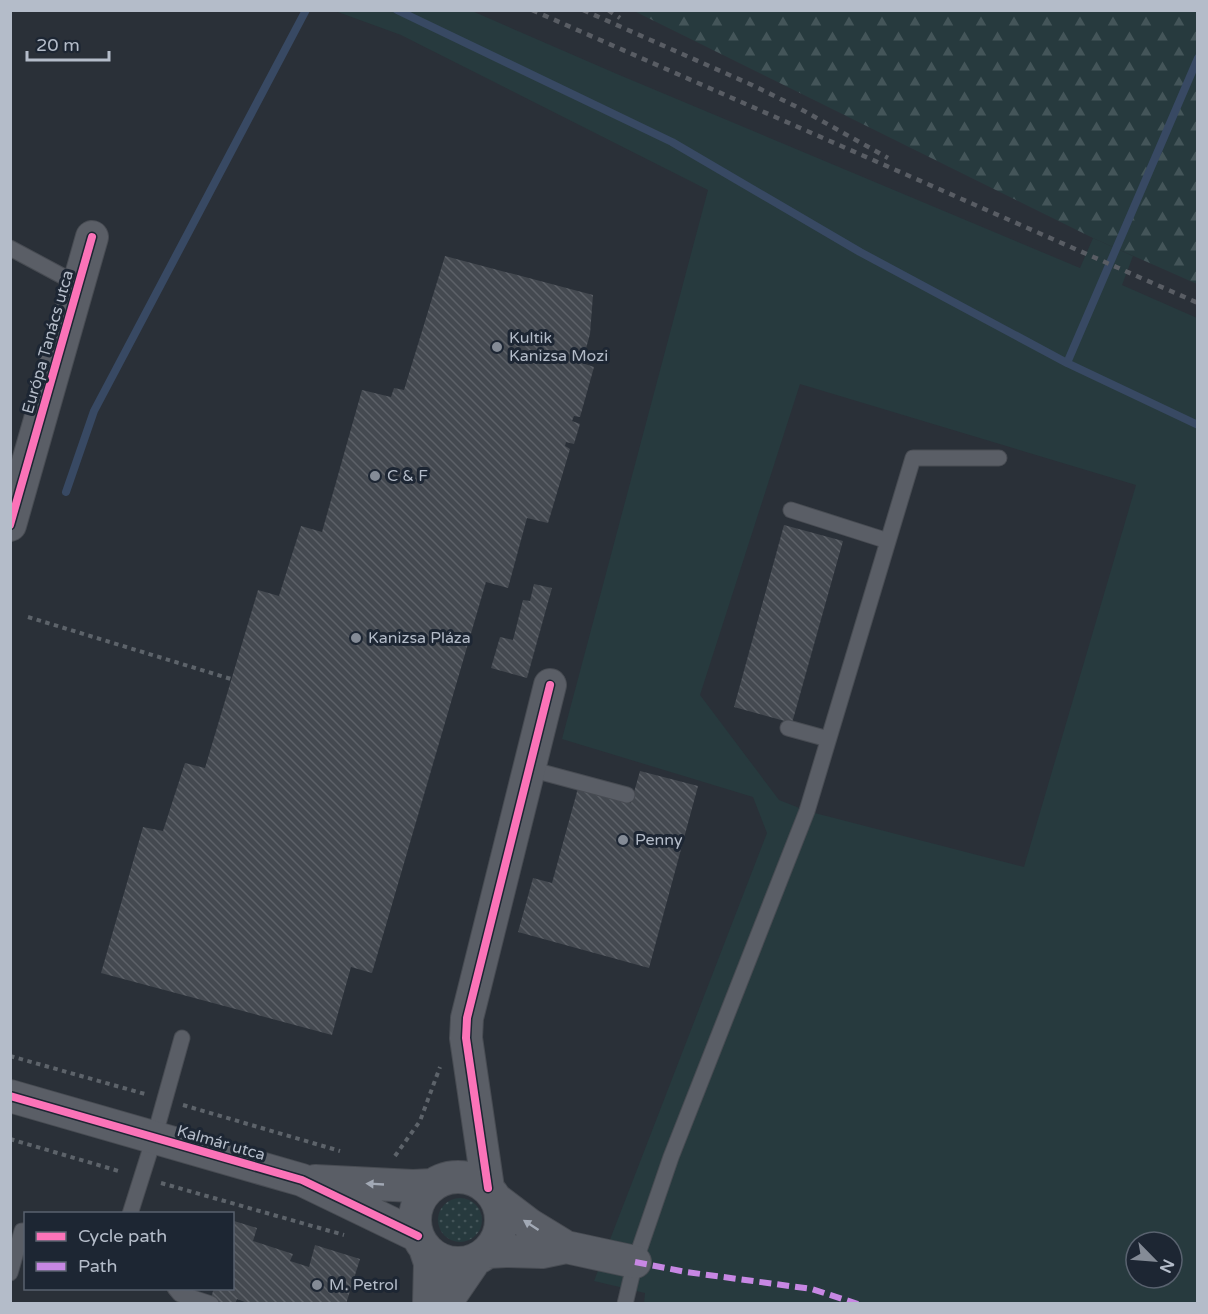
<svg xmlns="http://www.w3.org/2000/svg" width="1208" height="1314" font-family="'Varela Round',sans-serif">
<defs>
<pattern id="forest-firs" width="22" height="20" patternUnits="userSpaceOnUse" patternTransform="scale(1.5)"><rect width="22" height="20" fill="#273a3e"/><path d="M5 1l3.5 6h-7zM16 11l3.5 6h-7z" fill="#445559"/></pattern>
<pattern id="park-dots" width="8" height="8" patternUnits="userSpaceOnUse" patternTransform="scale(1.5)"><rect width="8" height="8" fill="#273a3e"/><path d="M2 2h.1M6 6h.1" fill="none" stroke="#445559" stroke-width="1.8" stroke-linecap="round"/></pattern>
<pattern id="building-back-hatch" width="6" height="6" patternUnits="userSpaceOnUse" patternTransform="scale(1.5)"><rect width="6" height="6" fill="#444950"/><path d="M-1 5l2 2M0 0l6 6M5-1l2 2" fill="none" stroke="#5d6168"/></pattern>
</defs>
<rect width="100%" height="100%" fill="#2a3038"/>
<path fill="#273a3e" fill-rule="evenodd" d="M335,11H472L617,74L1080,268L1093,238L1133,256L1122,285L1197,318V1303L644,1304L645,1293L594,1281L767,833L753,797L562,739L708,190L401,35ZM800,384L1136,485L1024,867L807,811L779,800L700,695ZM1136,1242H1172V1278H1136Z"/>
<path fill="url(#forest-firs)" d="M634,11H1197V284L1093,238Z"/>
<path fill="url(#park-dots)" d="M438 1220a22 22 0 1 1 44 0a22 22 0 1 1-44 0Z"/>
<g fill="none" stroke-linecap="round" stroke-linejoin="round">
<path stroke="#384963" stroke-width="8" d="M397,10L672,142L860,252L1067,363L1198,425
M1067,363L1198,58
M66,492L94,411L306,10"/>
</g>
<path fill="url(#building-back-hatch)" d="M445,256L593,295L590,334L582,363L594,367L580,417L574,416L572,421L580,424L574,444L566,442L565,446L570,449L548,523L527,518L508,588L486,582L372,973L351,967L332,1035L101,973L143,827L163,831L185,763L205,768L258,590L279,596L301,526L322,532L362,390L391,397L394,388L404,390Z
M784,525L843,541L792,723L734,707Z
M534,584L552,588L527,678L491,668L500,637L513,640L523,600L530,601Z
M640,771L698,786L649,968L518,932L533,878L552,883L578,788L631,803Z
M234,1221L257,1228L253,1241L293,1254L290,1261L309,1267L315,1245L360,1259L346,1304H250L237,1299L235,1304H209L214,1288H232V1227Z"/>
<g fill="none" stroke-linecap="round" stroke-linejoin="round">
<defs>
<path id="service" d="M10,248L79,285
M791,510L888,541
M788,728L828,739
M530,769L627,795
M130,1214L154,1138L182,1038
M10,1273L22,1231H26
M175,1288L180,1294L211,1304
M625,1304L635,1262L671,1157L807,811L913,458H999"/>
<path id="minor" d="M10,525L92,237
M10,1096L302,1180L418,1236
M415 1220a43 43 0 1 1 86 0a43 43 0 1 1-86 0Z
M315,1181L413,1186L433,1185
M488,1188L466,1038L467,1018L550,685
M497,1200L530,1225L566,1247L635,1262
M425,1248L430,1263L429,1304
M487,1252L506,1251L542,1252L566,1247
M445,1304L475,1260"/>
</defs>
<use href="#service" stroke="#484c53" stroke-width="17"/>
<use href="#minor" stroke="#484c53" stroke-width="34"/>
<path stroke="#5d636a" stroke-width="4" stroke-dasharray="4.5 4.5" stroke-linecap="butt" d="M28,617L231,679
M10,1056L145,1094
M183,1105L340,1151
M10,1139L122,1172
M395,1156L420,1121L440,1067
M161,1183L344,1235"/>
<use href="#service" stroke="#5a5e66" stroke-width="15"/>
<use href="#minor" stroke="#5a5e66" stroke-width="32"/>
<path stroke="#595d64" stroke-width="4.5" stroke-dasharray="6 6" stroke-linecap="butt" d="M532,10L1198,303
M583,10L752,85L797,107L888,158
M608,10L620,18"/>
<path stroke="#c787e3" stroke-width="6" stroke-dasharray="12 6" stroke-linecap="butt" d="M635,1262L686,1272L812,1289L858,1304"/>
<defs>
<path id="cycleway" d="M10,525L92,237
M10,1096L302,1180L418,1236
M488,1188L466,1038L467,1018L550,685"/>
</defs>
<use href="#cycleway" stroke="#1d2633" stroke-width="11"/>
<use href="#cycleway" stroke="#fb73b8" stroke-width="8"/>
</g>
<defs><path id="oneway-solid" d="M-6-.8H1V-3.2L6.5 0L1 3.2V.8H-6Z" transform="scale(1.5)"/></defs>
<g fill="#a2a9b5">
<use href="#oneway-solid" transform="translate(375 1184) rotate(-177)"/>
<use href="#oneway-solid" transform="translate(531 1225) rotate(-147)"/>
</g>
<g fill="#848b96" stroke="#1d2633" stroke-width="2">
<circle cx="497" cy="347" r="6"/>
<circle cx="375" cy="476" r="6"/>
<circle cx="356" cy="638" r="6"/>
<circle cx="623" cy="840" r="6"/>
<circle cx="317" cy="1285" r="6"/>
</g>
<g text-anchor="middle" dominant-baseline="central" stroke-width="6" stroke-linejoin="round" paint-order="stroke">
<g font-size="16" fill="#b4bcc9" stroke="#1d2633" text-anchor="start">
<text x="509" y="338">Kultik<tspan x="509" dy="18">Kanizsa Mozi</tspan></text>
<text x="387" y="476">C &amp; F</text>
<text x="368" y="638">Kanizsa Pláza</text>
<text x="635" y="840">Penny</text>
<text x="329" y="1285">M. Petrol</text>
</g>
<g font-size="16" fill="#b4bcc9" stroke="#1d2633">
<text transform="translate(48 342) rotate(-74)">Európa Tanács utca</text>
<text transform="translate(221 1143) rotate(16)">Kalmár utca</text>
</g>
</g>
<rect width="1208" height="1314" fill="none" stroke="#b4bcc9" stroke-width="24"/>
<rect x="24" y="1212" width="210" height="78" fill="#1d2633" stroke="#59626f" stroke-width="1.5"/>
<rect x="36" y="1232" width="30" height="9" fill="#fb73b8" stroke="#59626f" stroke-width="1.5"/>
<text x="78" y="1242" font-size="18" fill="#b4bcc9">Cycle path</text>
<rect x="36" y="1262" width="30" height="9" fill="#c787e3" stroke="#59626f" stroke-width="1.5"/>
<text x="78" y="1272" font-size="18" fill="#b4bcc9">Path</text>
<g transform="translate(1154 1260) rotate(115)"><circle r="28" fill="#1d2633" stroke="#59626f" stroke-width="1.5"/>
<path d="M0-4.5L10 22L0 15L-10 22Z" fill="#848b96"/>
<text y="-9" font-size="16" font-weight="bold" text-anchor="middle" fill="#b4bcc9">N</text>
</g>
<path d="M27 51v9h82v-9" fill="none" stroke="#b4bcc9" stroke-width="3"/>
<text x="36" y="51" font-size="18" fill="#b4bcc9" stroke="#1d2633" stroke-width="4.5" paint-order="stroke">20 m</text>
</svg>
